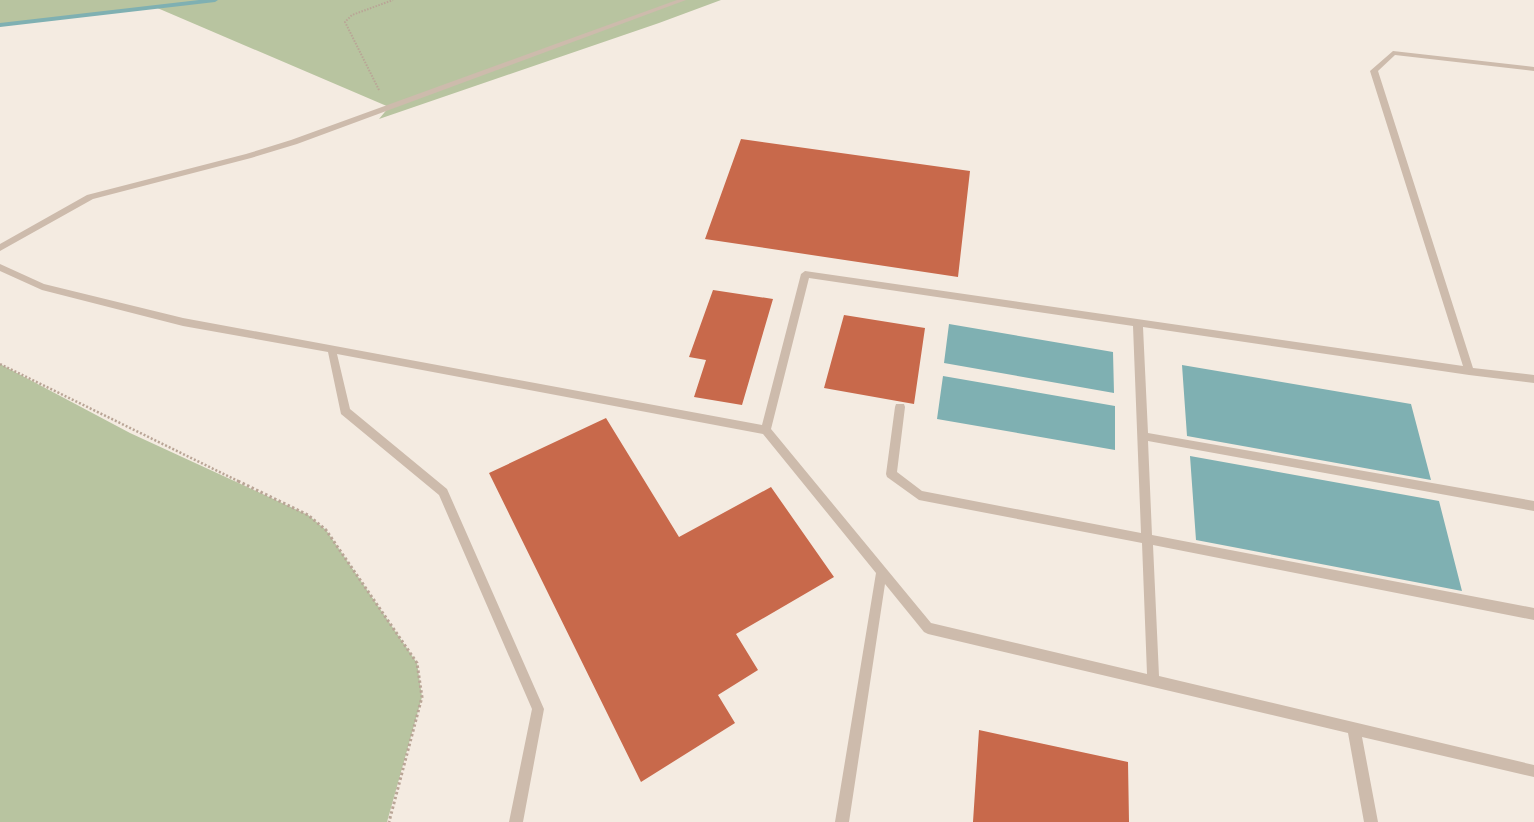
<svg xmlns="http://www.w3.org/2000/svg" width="1534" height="822" font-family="Figtree,sans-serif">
<rect width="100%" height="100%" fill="#f4ebe1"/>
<path fill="#b8c4a0" d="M0,0H721L659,23L379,119L389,107L155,7L25,23L0,25Z
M0,364L130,433L308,515L326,530L417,663L422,697L387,822H0Z"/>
<path fill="#7fb0b2" d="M949,324L1113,352L1114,393L944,363Z
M1182,365L1411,404L1431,480L1187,436Z
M943,376L1115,406V450L937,419Z
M1190,456L1439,501L1462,591L1196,540Z"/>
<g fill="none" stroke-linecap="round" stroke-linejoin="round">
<path fill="#7fb0b2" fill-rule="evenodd" d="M199,0H218L215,2L0,27V23Z"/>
</g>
<path fill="#c8694b" d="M741,139L970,171L958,277L705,239Z
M713,290L773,299L742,405L694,397L706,360L689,357Z
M844,315L925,328L914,404L824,388Z
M606,418L679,537L771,487L834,577L736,634L758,670L718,695L735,723L641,782L489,473Z
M979,730L1128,762L1129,822H973Z"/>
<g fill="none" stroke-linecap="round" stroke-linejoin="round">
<path stroke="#b9a596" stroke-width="2" stroke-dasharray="1.5 1.5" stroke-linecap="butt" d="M379,90L345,22L352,15L393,0"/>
<path stroke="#b9a596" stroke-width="2.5" stroke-dasharray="2 2" stroke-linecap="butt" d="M0,364L240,482"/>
<path stroke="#b9a596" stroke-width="3" stroke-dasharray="2.5 2.5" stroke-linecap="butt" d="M238,481L308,515L326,530L417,663L422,697L389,822"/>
<path fill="#cdbbac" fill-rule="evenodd" d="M677,0H686L297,144L251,158L93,199L0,251V244L87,195L246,154L291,140Z
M1393,51L1534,67V71L1395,55L1378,71L1473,368L1534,375V383L1469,375L1143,327L1148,433L1534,501V511L1148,441L1152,535L1534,608V620L1153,545L1159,676L1534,765V777L1362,737L1378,822H1364L1348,733L928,634L924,632L885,584L849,822H835L876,573L763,434L337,354L350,409L447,489L544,709L523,822H509L532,709L439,495L341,414L328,352L183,326L42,290L0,271V264L44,284L183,318L762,425L801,274L805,271L1463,366L1370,71ZM809,278L1133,326L1141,533L922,491L897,472L905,407L904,404H896L895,407L886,474L887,477L919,500L1142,543L1147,674L931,623L771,429Z"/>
</g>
</svg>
